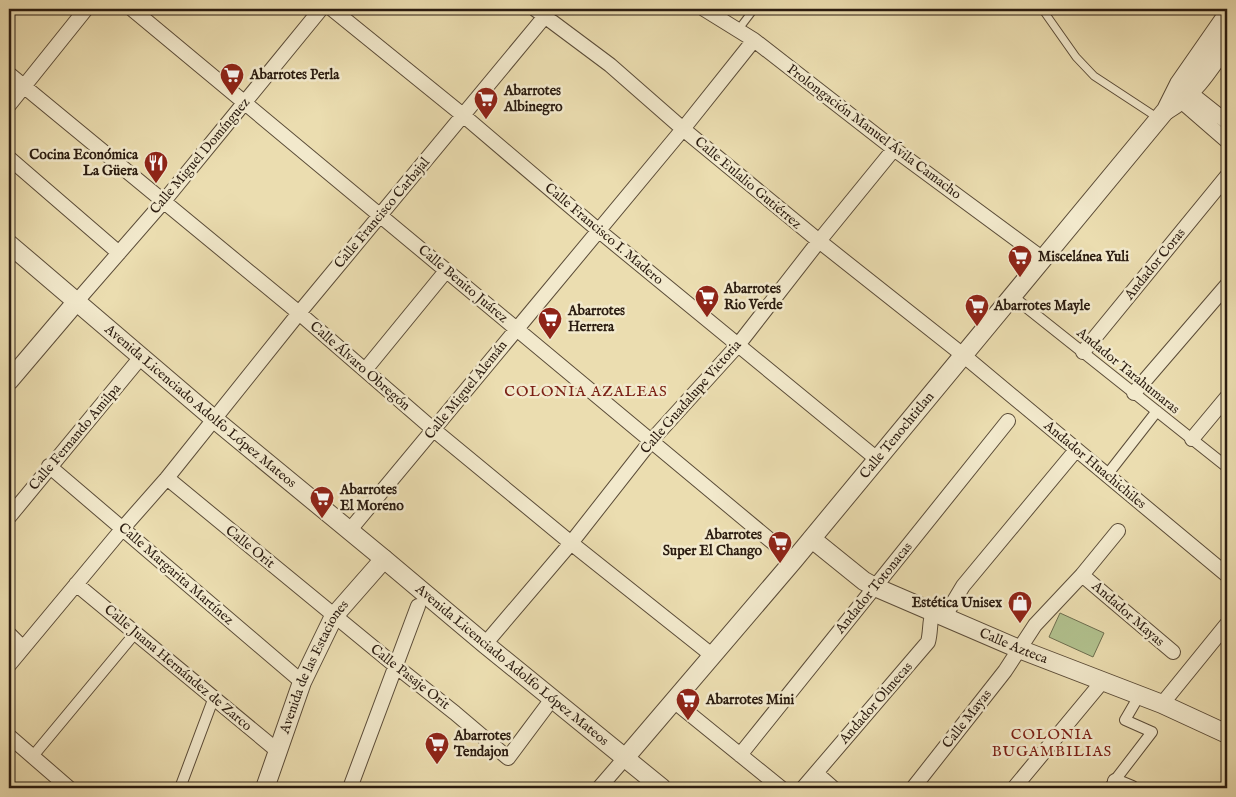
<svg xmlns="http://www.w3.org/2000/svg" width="1236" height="797" font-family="'IM FELL English',serif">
<rect width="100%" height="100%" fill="#ebddb0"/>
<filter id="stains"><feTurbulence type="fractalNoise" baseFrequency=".004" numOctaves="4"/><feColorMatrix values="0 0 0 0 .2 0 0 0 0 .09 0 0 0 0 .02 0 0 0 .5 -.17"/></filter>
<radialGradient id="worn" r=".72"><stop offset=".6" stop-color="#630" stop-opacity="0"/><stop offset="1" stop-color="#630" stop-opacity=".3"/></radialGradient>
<path fill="#b2c28f" stroke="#6e6f50" d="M1060,613L1104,633L1093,657L1049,637Z"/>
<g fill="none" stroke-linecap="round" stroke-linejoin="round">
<defs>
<path id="service" d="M1045,13L1076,57L1094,76L1158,118
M738,30L754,9"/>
<path id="pedestrian" d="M1012,296L1227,467
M1107,475L1157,411
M33,756L136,632
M180,788L214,697
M1109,788L1152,732L1125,720L1139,696"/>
<path id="minor" d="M132,9L794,560
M332,9L464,116L598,230L877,459
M535,9L610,65L683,129L819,241L963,355L1227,575
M704,9L754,40L894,149L1043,259
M9,74L299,313L434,430L571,543L713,656
M1183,87L1227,122
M1174,95L1227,141
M9,105L86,9
M9,158L119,253
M77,301L164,201L321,9
M1083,352L1227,176
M365,370L446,271
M1134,393L1227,285
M1192,439L1227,397
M49,466L302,682
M167,478L397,667L455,713L508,758L552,699
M9,517L141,357
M349,531L683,129L754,40
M1082,575L1173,652
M76,584L279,752
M945,616L963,586L1076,450
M9,634L23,648
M485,644L571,543L651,441L738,345L819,241L894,149
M9,665L123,528L167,478L299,313L551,9
M675,702L781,788
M1162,704L1227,624
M9,736L69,788
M740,755L1008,421
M816,773L833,788
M1115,781L1132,788
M350,788L418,606
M599,788L625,758
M803,788L928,642C931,631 929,623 933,611
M913,788L1005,671L1035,625L1082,575L1118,531
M1014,788L1102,682"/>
<g id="tertiary">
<path d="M1167,110C1194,94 1210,68 1227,43"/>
<path id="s1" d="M9,244L214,419L384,559L485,644L662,788"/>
<path d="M9,381L77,301"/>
<path id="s2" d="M812,539L864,581L875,587L1019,649L1162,704L1227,734"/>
<path id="s3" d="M625,758L794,560L1166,110L1179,84L1227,15"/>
<path id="s4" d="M265,788L302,682L334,616L384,559"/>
</g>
</defs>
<use href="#service" stroke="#5b4c38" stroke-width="9"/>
<use href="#pedestrian" stroke="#5b4c38" stroke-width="12"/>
<use href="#minor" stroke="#5b4c38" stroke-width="16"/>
<use href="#tertiary" stroke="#5b4c38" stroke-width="20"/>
<use href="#service" stroke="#f2e9cc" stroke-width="7"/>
<use href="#pedestrian" stroke="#f2e9cc" stroke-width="10"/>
<use href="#minor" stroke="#f2e9cc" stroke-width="14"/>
<use href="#tertiary" stroke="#f2e9cc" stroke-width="18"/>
</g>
<defs>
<symbol id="supermarket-pin" viewBox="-11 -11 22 30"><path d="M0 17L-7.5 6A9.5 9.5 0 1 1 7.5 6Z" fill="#8f2418" stroke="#f2e9cc"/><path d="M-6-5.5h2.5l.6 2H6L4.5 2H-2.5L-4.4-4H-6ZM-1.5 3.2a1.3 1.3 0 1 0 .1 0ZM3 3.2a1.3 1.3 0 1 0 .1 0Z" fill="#fff"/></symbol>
<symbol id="restaurant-pin" viewBox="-11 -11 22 30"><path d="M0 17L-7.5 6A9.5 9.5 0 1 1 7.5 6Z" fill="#8f2418" stroke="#f2e9cc"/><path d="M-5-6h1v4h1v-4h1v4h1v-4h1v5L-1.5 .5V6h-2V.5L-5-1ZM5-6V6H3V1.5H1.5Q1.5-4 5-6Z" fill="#fff"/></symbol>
<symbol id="shop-pin" viewBox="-11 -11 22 30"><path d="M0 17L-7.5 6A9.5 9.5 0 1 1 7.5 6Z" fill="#8f2418" stroke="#f2e9cc"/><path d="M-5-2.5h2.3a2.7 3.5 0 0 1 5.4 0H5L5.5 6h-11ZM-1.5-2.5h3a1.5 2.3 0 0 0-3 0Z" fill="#fff"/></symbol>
</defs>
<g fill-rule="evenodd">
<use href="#supermarket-pin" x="218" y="61" width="28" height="38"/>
<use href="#supermarket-pin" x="472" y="85" width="28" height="38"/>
<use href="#restaurant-pin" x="142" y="149" width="28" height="38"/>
<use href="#supermarket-pin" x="1006" y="243" width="28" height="38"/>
<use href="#supermarket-pin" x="693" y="283" width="28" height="38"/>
<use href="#supermarket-pin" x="963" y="292" width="28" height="38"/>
<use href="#supermarket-pin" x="536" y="305" width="28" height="38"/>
<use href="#supermarket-pin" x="308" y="484" width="28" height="38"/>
<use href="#supermarket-pin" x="766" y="529" width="28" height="38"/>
<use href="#shop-pin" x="1006" y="589" width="28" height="38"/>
<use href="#supermarket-pin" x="674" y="686" width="28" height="38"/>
<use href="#supermarket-pin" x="423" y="730" width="28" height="38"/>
</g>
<g text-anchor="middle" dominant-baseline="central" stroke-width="5" stroke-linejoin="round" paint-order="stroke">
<g font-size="14" font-weight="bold" fill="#2b1c10" stroke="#f2e9cc" text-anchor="start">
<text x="250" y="75">Abarrotes Perla</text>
<text x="504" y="91">Abarrotes<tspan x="504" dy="16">Albinegro</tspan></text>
<text x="138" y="155" text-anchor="end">Cocina Económica<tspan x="138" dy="16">La Güera</tspan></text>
<text x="1038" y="257">Miscelánea Yuli</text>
<text x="724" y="289">Abarrotes<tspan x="724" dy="16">Rio Verde</tspan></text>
<text x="994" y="306">Abarrotes Mayle</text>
<text x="568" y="311">Abarrotes<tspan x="568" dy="16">Herrera</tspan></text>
<text x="340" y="490">Abarrotes<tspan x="340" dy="16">El Moreno</tspan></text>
<text x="762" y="535" text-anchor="end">Abarrotes<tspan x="762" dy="16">Super El Chango</tspan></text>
<text x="1002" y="603" text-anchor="end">Estética Unisex</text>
<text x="706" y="700">Abarrotes Mini</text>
<text x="454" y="736">Abarrotes<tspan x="454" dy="16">Tendajon</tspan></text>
</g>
<g font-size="14" fill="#2b1c10" stroke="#f2e9cc">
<text transform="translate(874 132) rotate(37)">Prolongación Manuel Ávila Camacho</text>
<text transform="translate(200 156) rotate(-50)">Calle Miguel Domínguez</text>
<text transform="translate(748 183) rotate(40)">Calle Eulalio Gutiérrez</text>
<text transform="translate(382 213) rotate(-50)">Calle Francisco Carbajal</text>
<text transform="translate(604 234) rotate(40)">Calle Francisco I. Madero</text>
<text transform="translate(1155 264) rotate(-51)">Andador Coras</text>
<text transform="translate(463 284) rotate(40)">Calle Benito Juárez</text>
<text transform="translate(360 366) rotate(41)">Calle Álvaro Obregón</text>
<text transform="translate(1128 371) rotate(39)">Andador Tarahumaras</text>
<text transform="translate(466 390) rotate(-51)">Calle Miguel Alemán</text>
<text transform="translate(691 397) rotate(-49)">Calle Guadalupe Victoria</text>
<text stroke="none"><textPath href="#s1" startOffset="251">Avenida Licenciado Adolfo López Mateos</textPath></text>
<text stroke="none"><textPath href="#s3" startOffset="422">Calle Tenochtitlan</textPath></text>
<text transform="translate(75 437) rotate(-50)">Calle Fernando Amilpa</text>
<text transform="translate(1095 465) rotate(40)">Andador Huachichiles</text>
<text transform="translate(250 547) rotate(39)">Calle Orit</text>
<text transform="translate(176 574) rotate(41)">Calle Margarita Martínez</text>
<text transform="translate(874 588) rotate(-51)">Andador Totonacas</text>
<text transform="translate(1128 614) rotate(41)">Andador Mayas</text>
<text stroke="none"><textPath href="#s2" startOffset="230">Calle Azteca</textPath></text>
<text stroke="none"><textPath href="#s1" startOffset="656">Avenida Licenciado Adolfo López Mateos</textPath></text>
<text transform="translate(178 668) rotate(40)">Calle Juana Hernández de Zarco</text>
<text stroke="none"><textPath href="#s4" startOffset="131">Avenida de las Estaciones</textPath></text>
<text transform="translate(410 677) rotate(38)">Calle Pasaje Orit</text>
<text transform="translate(876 703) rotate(-49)">Andador Olmecas</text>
<text transform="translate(967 719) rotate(-52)">Calle Mayas</text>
</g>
<g font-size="15" letter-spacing="1" fill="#7a1f14" stroke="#f2e9cc">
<text x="586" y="391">COLONIA AZALEAS</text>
<text x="1052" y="734">COLONIA<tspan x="1052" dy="17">BUGAMBILIAS</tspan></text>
</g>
</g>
<rect width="1236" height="797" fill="none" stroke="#ebddb0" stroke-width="30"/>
<rect x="10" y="10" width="1216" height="777" fill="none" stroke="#2b1c10" stroke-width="2.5"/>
<rect x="15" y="15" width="1206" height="767" fill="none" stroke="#2b1c10"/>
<rect width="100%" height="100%" filter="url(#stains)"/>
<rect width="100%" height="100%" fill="url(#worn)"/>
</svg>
